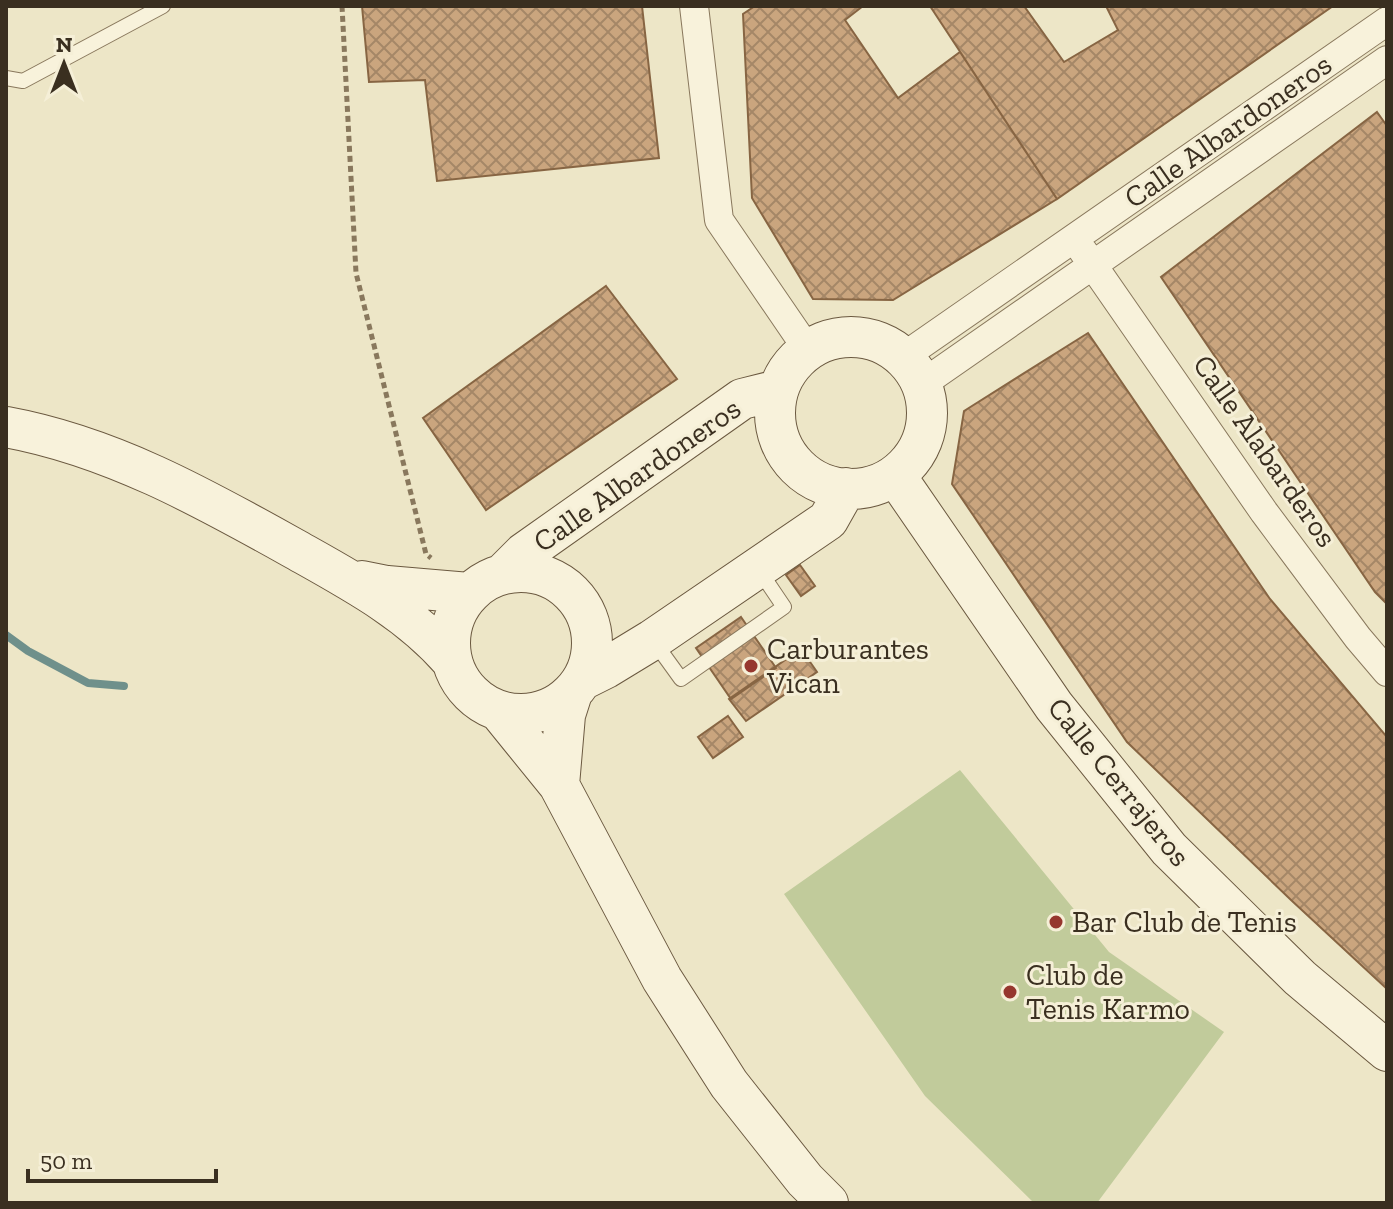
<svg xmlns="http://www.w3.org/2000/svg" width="1393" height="1209" font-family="'Zilla Slab',serif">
<defs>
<pattern id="building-cross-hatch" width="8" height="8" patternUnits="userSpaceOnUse" patternTransform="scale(2)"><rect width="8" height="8" fill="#caa57e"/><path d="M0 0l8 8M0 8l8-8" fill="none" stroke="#a58767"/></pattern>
</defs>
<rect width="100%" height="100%" fill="#ede6c7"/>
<path fill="#c1cb9b" d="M960,770L1109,952L1224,1032L1097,1203H1034L925,1096L784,894Z"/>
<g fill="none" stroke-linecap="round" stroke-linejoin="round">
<path stroke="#6f908b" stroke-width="8" d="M6,635L28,651L88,683L124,686"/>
</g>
<path fill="url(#building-cross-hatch)" stroke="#876543" stroke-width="2" d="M362,6H642L659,158L437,181L425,80L369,82Z
M755,6H863L845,20L898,98L960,52L1057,199L893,300L813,299L752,198L743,14Z
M930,6H1024L1064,62L1118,30L1106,6H1333L1057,199Z
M1377,112L1387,126V604L1375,592L1161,277Z
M606,286L677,379L486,510L423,418Z
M1088,333L1270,599L1387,737V989L1291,900L1127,742L952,484L964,411Z
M800,565L815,586L801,596L786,575Z
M741,617L776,668L731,699L696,648Z
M801,649L817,672L746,721L729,699Z
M728,716L743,737L713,758L698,737Z"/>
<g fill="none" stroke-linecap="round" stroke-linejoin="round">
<defs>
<path id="lane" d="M6,78L23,81L163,6
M655,643L681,679L784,607L759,570"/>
<path id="street" d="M694,6L719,220L808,350
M1083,251L1264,512L1358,638L1387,672
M903,357L1387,21
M922,384L1387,60"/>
<path id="secondary" d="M775 413a76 76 0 1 1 152 0a76 76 0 1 1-152 0Z
M6,427C110,446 202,497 293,548C350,580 409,611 452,661
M895,475L1054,706L1169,849L1300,978L1387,1051
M450 643a71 71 0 1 1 142 0a71 71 0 1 1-142 0Z
M504,573L524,553L742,399L778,390
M362,581L387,586L469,593
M582,680L606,668L652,640L828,520L846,488
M499,711L559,785L662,979L729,1084L805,1180L828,1203
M559,785L565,715L572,693"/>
</defs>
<use href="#lane" stroke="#89785d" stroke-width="16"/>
<use href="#street" stroke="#89785d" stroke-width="30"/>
<use href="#secondary" stroke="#6b5940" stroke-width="42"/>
<path stroke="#89785d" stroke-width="5" stroke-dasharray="6 4" stroke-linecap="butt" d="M342,6L356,273L426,554L431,558"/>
<use href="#lane" stroke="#f8f2db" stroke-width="14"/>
<use href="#street" stroke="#f8f2db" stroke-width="28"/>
<use href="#secondary" stroke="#f8f2db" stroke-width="40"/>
</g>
<g fill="#96372e" stroke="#f5efd7" stroke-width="3">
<circle cx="751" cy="666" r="8"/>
<circle cx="1056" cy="922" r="8"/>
<circle cx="1010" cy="992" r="8"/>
</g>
<g text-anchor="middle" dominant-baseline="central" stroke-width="6" stroke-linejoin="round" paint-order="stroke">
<g font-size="30" fill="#3a2f20" stroke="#f5efd7">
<text transform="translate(1228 131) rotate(-35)">Calle Albardoneros</text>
<text transform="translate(1265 451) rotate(55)">Calle Alabarderos</text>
<text transform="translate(637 475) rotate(-35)">Calle Albardoneros</text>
<text transform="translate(1119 782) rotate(51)">Calle Cerrajeros</text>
</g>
<g font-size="30" fill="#3a2f20" stroke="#f5efd7" text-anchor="start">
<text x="767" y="649">Carburantes<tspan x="767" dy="34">Vican</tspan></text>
<text x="1072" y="922">Bar Club de Tenis</text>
<text x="1026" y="975">Club de<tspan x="1026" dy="34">Tenis Karmo</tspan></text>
</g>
</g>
<rect width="1393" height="1209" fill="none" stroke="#3a2f20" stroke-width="16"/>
<g transform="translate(64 64)" stroke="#f5efd7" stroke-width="6" paint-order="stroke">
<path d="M0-6L14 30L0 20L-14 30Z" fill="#3a2f20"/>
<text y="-12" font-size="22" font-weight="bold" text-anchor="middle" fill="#3a2f20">N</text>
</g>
<path d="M28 1169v12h188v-12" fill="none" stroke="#3a2f20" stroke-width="4"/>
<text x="40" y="1169" font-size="24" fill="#3a2f20" stroke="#f5efd7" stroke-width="6" paint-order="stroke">50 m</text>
</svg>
